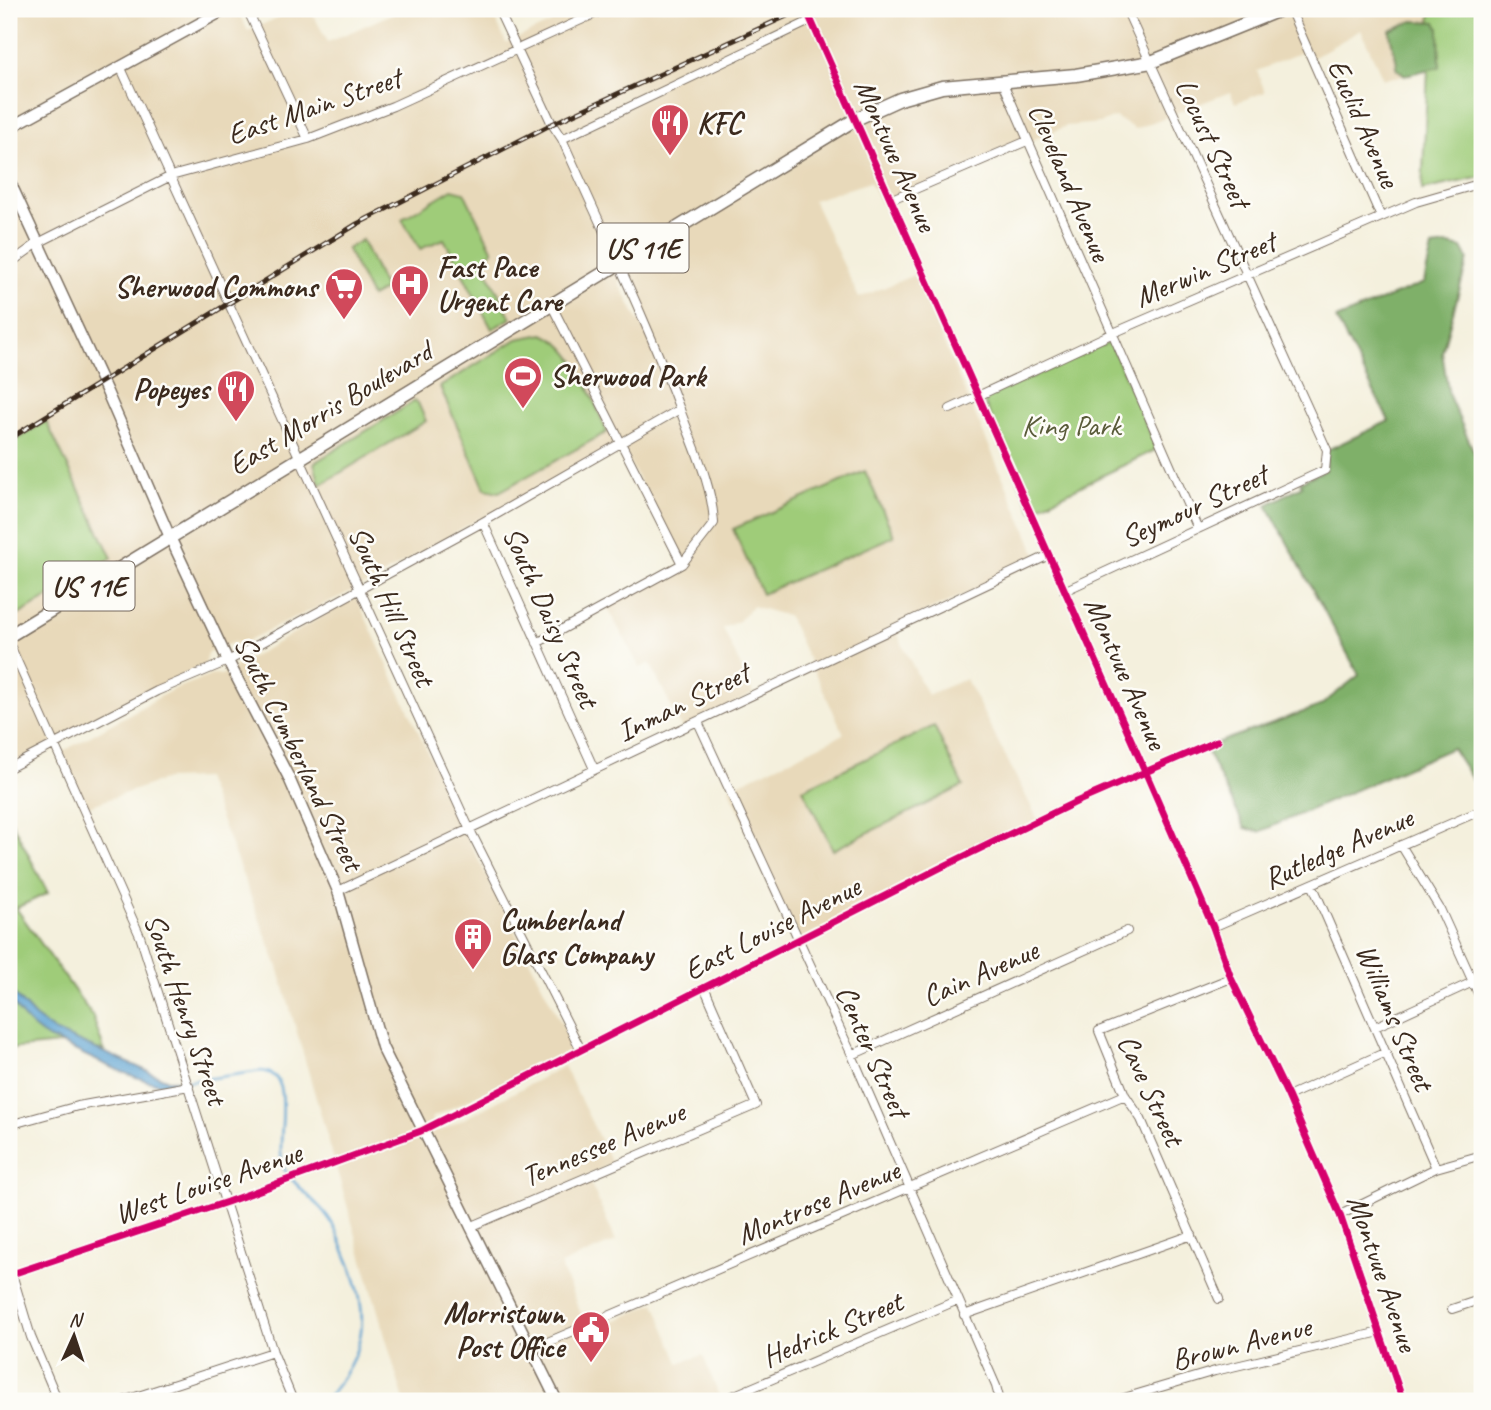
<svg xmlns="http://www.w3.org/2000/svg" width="1491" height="1410" font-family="Caveat,sans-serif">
<rect width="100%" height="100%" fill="#fdfcf7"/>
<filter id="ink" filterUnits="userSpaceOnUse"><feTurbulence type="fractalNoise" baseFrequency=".0143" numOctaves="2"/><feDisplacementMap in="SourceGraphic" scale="14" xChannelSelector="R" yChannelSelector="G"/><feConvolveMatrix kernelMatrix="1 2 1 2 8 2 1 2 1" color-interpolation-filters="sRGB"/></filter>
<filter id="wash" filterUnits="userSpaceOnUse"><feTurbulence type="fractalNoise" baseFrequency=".00686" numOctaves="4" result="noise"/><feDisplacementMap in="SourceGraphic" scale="28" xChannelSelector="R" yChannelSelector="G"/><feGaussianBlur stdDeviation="1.57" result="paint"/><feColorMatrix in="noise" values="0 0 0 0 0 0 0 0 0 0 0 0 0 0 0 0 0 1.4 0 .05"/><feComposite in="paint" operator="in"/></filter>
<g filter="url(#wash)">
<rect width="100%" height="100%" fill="#f4f0dd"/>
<path fill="#e8d9ba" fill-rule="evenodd" d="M9,9H237L248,31L297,9H310L328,42L403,9H436L441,16L457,9H491L506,43L551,23L545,9H1431L1430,21L1405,23L1397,69L1405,75L1383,79L1361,30L1310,59L1306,50L1257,71L1265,92L1235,103L1230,92L1135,129L1115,117L1100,123L1066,126L881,204L870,182L813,200L859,298L914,275L1039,560L894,627L927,695L966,679L1038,820L798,941L729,788L844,734L788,616L752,606L739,621L723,628L753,694L682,729L650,663L640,668L606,605L682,564L619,442L483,522L480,518L369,583L240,644L234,642L208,653L205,664L9,765ZM622,274L644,319L639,322L620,285Z
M356,597L469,841L573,1046V1049L431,1118L441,1131L564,1066L612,1164L587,1175L616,1241L560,1265L589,1332L655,1303L679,1363L703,1355L721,1401H404L278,967L205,778L166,779L86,807L62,752L172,690L215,674L221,675Z"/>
<path fill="#9fcc79" stroke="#6d7b4c" stroke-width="2" d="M1431,9H1482V177L1422,190Z
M452,189L464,192L493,251L482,261L511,318L492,329L444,239L420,249L402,219Z
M362,240L385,289L371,297L347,249Z
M543,334C579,346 592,400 607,432L499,492L485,489L440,387L517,339Z
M1110,342L1157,449L1032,510L983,399Z
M415,401L418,403L426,421L320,485L314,463Z
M46,421L112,558L17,616L9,615V445Z
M865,471L894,536L762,594L733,529Z
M934,726L963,786L833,850L803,789Z
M9,817L48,893L16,908L93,1017L104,1050L60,1044L9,1049Z"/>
<path fill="#7fb069" stroke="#5d6d44" stroke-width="2" d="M1413,21L1436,22L1439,29L1440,67L1405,75L1397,69C1398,56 1390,45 1390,30Z
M1448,245L1462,248L1468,259L1442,352L1449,396L1482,470V794L1452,748L1259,832L1245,828L1205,747L1320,706L1359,675L1267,505L1302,486L1300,482L1325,470L1327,450L1389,421L1336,319L1424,283L1432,247Z"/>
<path fill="#5ba2d1" stroke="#4b6678" stroke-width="2" d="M9,989L35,1017L54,1031L168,1080H177L178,1085C148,1090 80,1051 48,1038C33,1029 9,1007 9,989Z"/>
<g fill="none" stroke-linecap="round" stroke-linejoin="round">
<path stroke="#5ba2d1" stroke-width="2.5" d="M177,1083L261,1071C301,1073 271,1146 285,1170C295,1187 316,1200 328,1217C336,1228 341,1242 346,1255C372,1314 367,1353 324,1401"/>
</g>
</g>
<g filter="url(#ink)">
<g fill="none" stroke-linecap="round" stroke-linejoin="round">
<defs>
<path id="minor" d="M247,9L308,139
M498,9L552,124L562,139C603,231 647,321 682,415C695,450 712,485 714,523L682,564L537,643
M806,9L1145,771L1213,927L1231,978L1288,1096L1340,1215L1403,1401
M1290,9L1381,217
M120,66L469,828L581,1050
M1003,83L1198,529
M562,139L812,20
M892,199L1027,141
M9,264L38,243L171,176L308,139L393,106L605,9
M551,304L682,564
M950,409L1111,334L1416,202L1482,183
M483,522L594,769
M1064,591L1325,470L1327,450L1126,9
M9,643L140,936L273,1352L293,1401
M698,722L852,1055L996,1386L1000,1401
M9,768L157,691L228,661L483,522L680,409
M1401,845L1440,909L1482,1002
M1312,884L1436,1168
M338,891L1047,556
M1213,927L1482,810
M1375,1027L1475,981L1478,974L1482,973
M852,1055L1127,931
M1288,1096L1384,1053
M9,1125L78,1106L189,1086
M1340,1215L1436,1168L1482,1155
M470,1227L756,1105L705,989
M9,1264L31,1337L58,1401
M9,1275L227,1202L421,1131L940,868L1076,802L1217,741
M1219,1299L1141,1119L1125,1095L1099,1031L1231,978
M1452,1309L1482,1299
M964,1315L1192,1235
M529,1350L1125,1095
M723,1400L958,1300
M123,1401L273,1352
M1114,1401L1215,1371L1380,1332"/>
<path id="secondary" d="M9,128L226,9
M9,180L107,392L169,535L228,661L288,776L338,891L382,1047L557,1401"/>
<path id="primary" d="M9,636L856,119L900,99L942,87L1076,75L1151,62L1282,9"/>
</defs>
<use href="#minor" stroke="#7c6f61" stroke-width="10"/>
<use href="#secondary" stroke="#7c6f61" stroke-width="13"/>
<use href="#primary" stroke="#7c6f61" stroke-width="15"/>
<use href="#minor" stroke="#fff" stroke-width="8"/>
<use href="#secondary" stroke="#fff" stroke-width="10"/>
<use href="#primary" stroke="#fff" stroke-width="12"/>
<defs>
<path id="rail" d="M9,439L357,224L552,124L802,9"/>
</defs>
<use href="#rail" stroke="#3b2a1e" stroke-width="5"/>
<use href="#rail" stroke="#fdfcf7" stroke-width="2.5" stroke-dasharray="8" stroke-linecap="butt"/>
<defs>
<path id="cycleway" d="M806,9L1145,771L1213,927L1231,978L1288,1096L1340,1215L1403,1401
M9,1275L227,1202L421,1131L940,868L1076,802L1217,741"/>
</defs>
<use href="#cycleway" stroke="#fdfcf7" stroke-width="11"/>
<use href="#cycleway" stroke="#d6006c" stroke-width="7"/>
</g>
</g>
<defs>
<symbol id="restaurant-pin" viewBox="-11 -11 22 30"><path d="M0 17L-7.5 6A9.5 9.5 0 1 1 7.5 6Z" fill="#d1495b" stroke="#fdfcf7"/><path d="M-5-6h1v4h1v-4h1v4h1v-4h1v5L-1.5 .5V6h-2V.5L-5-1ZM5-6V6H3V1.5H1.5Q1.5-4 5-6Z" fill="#fff"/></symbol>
<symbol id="hospital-pin" viewBox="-11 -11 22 30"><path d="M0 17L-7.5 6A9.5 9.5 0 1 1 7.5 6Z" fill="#d1495b" stroke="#fdfcf7"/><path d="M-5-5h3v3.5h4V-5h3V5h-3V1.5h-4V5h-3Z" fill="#fff"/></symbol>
<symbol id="supermarket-pin" viewBox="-11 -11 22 30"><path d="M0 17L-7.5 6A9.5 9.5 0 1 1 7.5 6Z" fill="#d1495b" stroke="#fdfcf7"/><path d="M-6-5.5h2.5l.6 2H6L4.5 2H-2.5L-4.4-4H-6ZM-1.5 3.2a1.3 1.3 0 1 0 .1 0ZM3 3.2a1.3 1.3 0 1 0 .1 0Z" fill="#fff"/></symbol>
<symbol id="stadium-pin" viewBox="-11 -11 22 30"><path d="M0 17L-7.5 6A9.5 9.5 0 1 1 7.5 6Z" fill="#d1495b" stroke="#fdfcf7"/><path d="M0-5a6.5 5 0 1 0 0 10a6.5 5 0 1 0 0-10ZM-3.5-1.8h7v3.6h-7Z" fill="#fff"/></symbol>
<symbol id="building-pin" viewBox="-11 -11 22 30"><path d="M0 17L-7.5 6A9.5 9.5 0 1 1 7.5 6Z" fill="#d1495b" stroke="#fdfcf7"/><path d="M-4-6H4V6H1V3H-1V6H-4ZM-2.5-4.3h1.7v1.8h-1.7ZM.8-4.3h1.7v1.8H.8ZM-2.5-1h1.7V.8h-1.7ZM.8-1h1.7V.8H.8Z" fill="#fff"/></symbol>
<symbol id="civic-pin" viewBox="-11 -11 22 30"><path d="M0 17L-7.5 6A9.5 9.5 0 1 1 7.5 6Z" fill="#d1495b" stroke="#fdfcf7"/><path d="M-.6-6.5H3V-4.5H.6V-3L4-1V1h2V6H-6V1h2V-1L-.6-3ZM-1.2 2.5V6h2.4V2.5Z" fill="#fff"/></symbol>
</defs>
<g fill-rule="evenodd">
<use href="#restaurant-pin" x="648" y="101" width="44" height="60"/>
<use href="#hospital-pin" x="388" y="262" width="44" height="60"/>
<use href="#supermarket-pin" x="322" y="265" width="44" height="60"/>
<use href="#stadium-pin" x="501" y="354" width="44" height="60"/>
<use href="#restaurant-pin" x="214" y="367" width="44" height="60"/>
<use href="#building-pin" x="451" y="915" width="44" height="60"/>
<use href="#civic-pin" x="569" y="1308" width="44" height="60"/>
</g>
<g text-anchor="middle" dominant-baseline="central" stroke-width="5" stroke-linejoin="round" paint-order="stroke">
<g fill="#fdfcf7" stroke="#75695f" stroke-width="2">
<rect x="597.5" y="223.5" width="91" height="49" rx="5"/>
<rect x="43.5" y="561.5" width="91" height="49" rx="5"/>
</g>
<g font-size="28" font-weight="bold" fill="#3b2a1e">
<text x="643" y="248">US 11E</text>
<text x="89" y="586">US 11E</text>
</g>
<g font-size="30" fill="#3b2a1e" stroke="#fdfcf7">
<text transform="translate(314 106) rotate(-19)">East Main Street</text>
<text transform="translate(1364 123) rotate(66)">Euclid Avenue</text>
<text transform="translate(1213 143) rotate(65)">Locust Street</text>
<text transform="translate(896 155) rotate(66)">Montvue Avenue</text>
<text transform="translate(1070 182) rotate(67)">Cleveland Avenue</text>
<text transform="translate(1205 269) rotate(-23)">Merwin Street</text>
<text transform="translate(330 408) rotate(-31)">East Morris Boulevard</text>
<text transform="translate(1194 506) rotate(-25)">Seymour Street</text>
<text transform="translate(392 606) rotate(66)">South Hill Street</text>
<text transform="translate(551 617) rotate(66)">South Daisy Street</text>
<text transform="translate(1126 673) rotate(66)">Montvue Avenue</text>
<text transform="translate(683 702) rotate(-26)">Inman Street</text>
<text transform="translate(299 753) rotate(64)">South Cumberland Street</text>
<text transform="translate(1338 848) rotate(-24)">Rutledge Avenue</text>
<text transform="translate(772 928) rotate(-27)">East Louise Avenue</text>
<text transform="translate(980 973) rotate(-24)">Cain Avenue</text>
<text transform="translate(186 1009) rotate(71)">South Henry Street</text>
<text transform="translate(1395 1017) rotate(67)">Williams Street</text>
<text transform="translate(873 1051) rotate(66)">Center Street</text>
<text transform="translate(1151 1090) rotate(65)">Cave Street</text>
<text transform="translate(603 1144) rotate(-23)">Tennessee Avenue</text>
<text transform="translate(208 1183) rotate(-19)">West Louise Avenue</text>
<text transform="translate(818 1202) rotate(-23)">Montrose Avenue</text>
<text transform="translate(1383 1273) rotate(71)">Montvue Avenue</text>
<text transform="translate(832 1329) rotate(-23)">Hedrick Street</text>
<text transform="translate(1241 1343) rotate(-14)">Brown Avenue</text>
</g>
<g font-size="30" font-weight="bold" fill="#3b2a1e" stroke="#fdfcf7" text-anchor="start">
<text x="697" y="123">KFC</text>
<text x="437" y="267">Fast Pace<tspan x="437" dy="34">Urgent Care</tspan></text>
<text x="317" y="287" text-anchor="end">Sherwood Commons</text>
<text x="550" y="376">Sherwood Park</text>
<text x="209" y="389" text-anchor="end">Popeyes</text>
<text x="500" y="920">Cumberland<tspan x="500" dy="34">Glass Company</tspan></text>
<text x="564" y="1313" text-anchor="end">Morristown<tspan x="564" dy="34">Post Office</tspan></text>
</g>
<g font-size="30" fill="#595b39" stroke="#fdfcf7">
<text x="1071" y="425">King Park</text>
</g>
</g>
<rect width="1491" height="1410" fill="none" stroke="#fdfcf7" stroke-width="35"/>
<g transform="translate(74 1336) rotate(3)" stroke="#fdfcf7" stroke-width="5" paint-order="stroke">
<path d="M0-5L12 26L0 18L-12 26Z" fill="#3b2a1e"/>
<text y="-10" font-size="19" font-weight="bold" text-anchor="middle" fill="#3b2a1e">N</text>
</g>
</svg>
